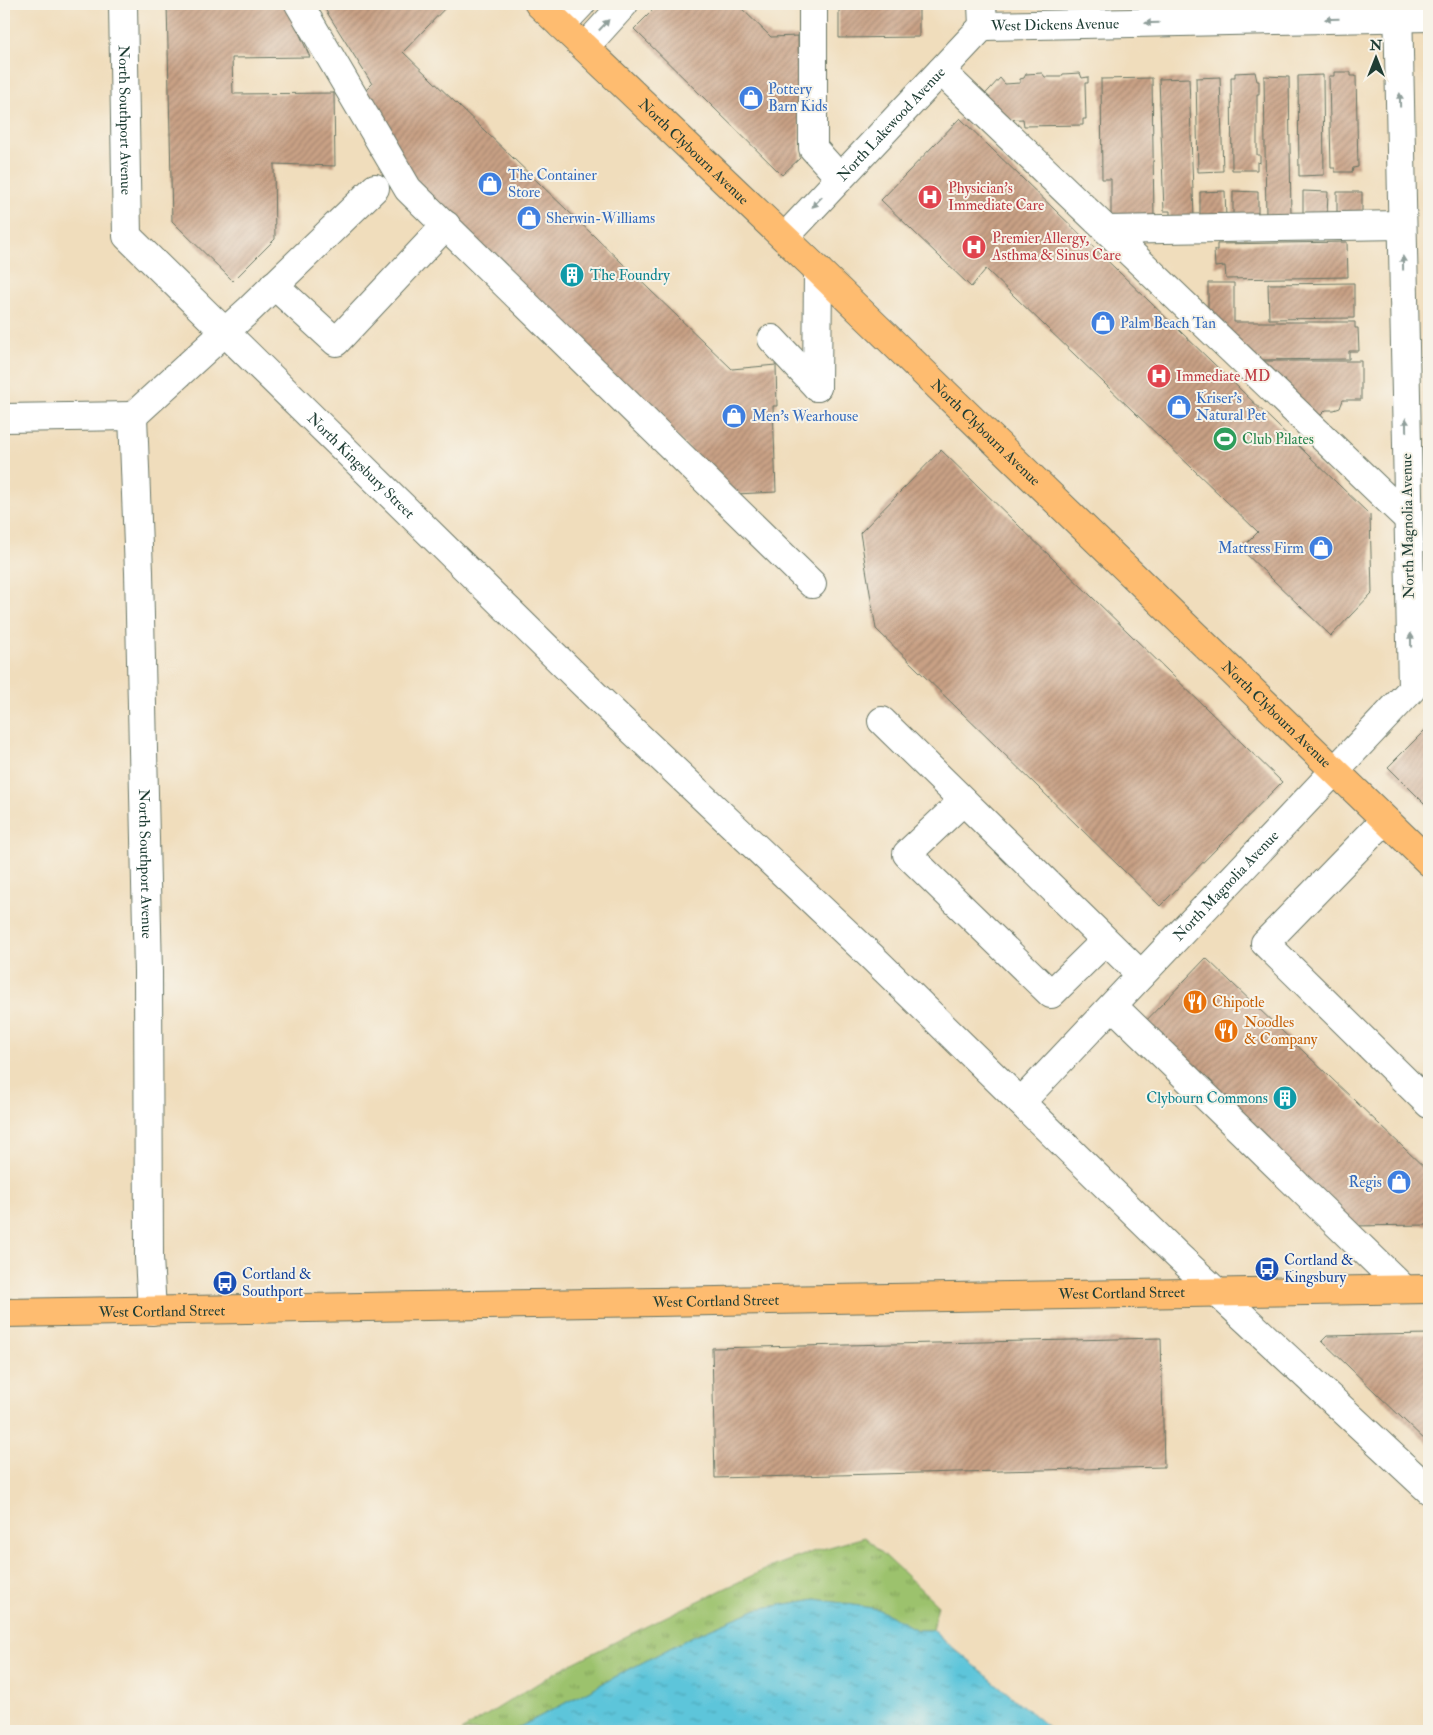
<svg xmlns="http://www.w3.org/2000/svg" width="1433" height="1735" font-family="'IM FELL Double Pica',serif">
<defs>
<pattern id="grass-tufts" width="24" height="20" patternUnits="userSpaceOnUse" patternTransform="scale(1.25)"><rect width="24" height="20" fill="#9cc26d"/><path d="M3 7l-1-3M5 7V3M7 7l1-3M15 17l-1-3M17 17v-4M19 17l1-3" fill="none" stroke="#7f9f5a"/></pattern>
<pattern id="water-ripples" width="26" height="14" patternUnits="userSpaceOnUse" patternTransform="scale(1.25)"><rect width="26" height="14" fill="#5dc5da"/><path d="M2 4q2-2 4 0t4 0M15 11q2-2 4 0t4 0" fill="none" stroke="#4ca1b2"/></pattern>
<pattern id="building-hatch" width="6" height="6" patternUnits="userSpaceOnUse" patternTransform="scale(1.25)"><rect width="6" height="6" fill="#c9a185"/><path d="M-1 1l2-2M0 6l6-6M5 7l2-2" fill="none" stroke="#a3846e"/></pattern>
</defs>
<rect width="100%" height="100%" fill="#f7f3e8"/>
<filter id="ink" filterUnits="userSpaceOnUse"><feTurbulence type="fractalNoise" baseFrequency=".02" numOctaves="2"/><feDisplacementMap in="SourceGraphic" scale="10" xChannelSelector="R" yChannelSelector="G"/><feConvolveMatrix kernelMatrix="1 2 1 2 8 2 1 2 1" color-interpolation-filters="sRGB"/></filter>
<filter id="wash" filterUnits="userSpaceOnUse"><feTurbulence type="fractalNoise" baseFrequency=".0096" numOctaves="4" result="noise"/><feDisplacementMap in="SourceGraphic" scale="20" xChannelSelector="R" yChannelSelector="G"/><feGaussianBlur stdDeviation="1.12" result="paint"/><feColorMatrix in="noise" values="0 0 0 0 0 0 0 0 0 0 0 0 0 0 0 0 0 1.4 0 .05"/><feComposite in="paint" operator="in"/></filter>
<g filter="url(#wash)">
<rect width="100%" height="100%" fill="#f0ddbc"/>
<path fill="url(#grass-tufts)" stroke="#5e8050" d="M865,1537L938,1605L932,1630H917L878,1609L816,1599L757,1609L693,1636L512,1731H461L561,1669L669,1615L766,1569L812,1552Z"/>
<path fill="url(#water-ripples)" stroke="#3e8187" d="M816,1599L878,1609L917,1630H932L1053,1731H512L693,1636L757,1609Z"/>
<g id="blocks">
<path fill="url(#building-hatch)" d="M167,4H286L310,57L232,58L233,94L334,93L335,166L274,164L275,239L233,281L172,221Z
M325,4H449L403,52L732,369L776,365L777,406H773L776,492L736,494L415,186L362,94L372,84L323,6Z
M659,4H737L771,37L798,36L800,158L782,175L634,29Z
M839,4H919V37L839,38Z
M1255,72L1257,81H1259V94H1257V155H1260V163L1257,162V170H1232L1231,77H1235V73Z
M1334,72H1351V76H1356L1358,167L1353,168L1352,172H1335V168H1331L1329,76H1334Z
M1042,73L1045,77H1061L1063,74L1080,73L1082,78L1088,77V83H1085L1086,119H1083V125L1024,126L1023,119L999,120L979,101L1000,78L1005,84L1020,83V79L1024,78L1026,74Z
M1323,75L1324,175L1299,176L1298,76Z
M1264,76L1289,77L1291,217L1266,218Z
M1220,77L1223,171L1198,172L1196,78Z
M1152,78L1154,219H1111V179H1102L1101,79Z
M1189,78L1194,219H1170V211H1164L1159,79Z
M960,118L1370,515L1372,593L1331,636L1241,549L1258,532L1222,497L986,269L971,287L881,200Z
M1225,191L1226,218H1200V192Z
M1233,191L1258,192V219H1233Z
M1303,191L1328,192L1327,216H1303Z
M1337,192H1362V216H1337Z
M1347,242L1348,277L1226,279L1225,266L1215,267L1214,250H1217V244Z
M1208,283H1234V322H1355V328H1358L1359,351H1349V359L1251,360L1208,321Z
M1354,283V318L1269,319L1268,284Z
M1251,361H1361V400H1343L1340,408L1334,410H1326L1312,424Z
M941,450L1282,782L1160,906L876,629L860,533Z
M1429,726V808L1388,767Z
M1206,958L1429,1172V1225L1350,1226L1142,1025Z
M1429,1334V1444L1322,1341L1327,1336Z
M1161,1338L1164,1467L715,1478L712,1348Z"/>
</g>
</g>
<g filter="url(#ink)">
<use href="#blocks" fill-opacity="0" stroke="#687564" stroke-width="1"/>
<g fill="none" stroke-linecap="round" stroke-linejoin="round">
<defs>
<g id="minor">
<path id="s1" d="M123,4L127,236L595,695L872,957L1178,1256L1429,1490"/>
<path d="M299,4L408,189L812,584"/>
<path d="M813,4V148L840,178"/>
<path d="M561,25L581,4"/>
<path id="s2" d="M983,26L1429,17"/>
<path d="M585,47L624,4"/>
<path d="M941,71L1408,519"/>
<path d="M1107,230L1402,225"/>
<path id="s3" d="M785,237L983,26L982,4"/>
<path d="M274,285L336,342L446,225"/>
<path d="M772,339L817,387"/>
<path d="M817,387L818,270"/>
<path id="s4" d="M133,416L139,572L148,972L149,1257L152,1311"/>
<path d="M133,416L250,309L375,188"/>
<path d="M4,418L133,416"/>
<path d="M882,721L1141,975"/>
<path d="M963,801L907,854L1051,994L1105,941"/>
<path d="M1385,820L1265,943L1429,1104"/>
<path d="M1113,1006L1404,1289"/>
<path id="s5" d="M1021,1102L1412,689L1398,4"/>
</g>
<g id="major">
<path id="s6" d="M539,4L818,270L1429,862"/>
<path id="s7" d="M4,1313C479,1309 954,1293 1429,1289"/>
</g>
</defs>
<use href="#minor" stroke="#687564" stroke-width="30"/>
<use href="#major" stroke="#687564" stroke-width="30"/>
<use href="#minor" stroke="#fff" stroke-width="28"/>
<use href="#major" stroke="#febc70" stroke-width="28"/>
</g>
<defs><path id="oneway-solid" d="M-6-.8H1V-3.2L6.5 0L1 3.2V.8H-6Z" transform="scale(1.25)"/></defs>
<g fill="#8f9e9a">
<use href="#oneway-solid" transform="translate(1332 19) rotate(179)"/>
<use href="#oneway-solid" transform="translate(1152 23) rotate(179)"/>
<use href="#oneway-solid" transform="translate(604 25) rotate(-47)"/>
<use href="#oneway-solid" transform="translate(1400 100) rotate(-91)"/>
<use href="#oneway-solid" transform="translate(817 202) rotate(133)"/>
<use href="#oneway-solid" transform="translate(1403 263) rotate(-91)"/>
<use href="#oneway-solid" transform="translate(1406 425) rotate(-91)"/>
<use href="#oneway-solid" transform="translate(1411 640) rotate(-91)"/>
</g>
</g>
<defs>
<symbol id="shop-disc" viewBox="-11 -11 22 22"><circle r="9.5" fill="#3f7fe0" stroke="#f7f3e8"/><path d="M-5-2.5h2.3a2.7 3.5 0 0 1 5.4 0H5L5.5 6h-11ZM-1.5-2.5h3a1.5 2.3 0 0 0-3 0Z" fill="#fff"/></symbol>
<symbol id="hospital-disc" viewBox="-11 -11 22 22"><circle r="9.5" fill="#e0444e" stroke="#f7f3e8"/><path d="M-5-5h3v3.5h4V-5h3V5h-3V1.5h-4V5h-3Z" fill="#fff"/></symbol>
<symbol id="building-disc" viewBox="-11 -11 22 22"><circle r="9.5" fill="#0f9aa8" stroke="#f7f3e8"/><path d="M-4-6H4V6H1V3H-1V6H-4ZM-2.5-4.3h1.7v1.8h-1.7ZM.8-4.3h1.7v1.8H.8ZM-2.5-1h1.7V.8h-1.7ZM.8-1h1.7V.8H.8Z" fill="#fff"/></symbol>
<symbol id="stadium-disc" viewBox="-11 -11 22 22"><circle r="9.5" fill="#2e9e5b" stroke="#f7f3e8"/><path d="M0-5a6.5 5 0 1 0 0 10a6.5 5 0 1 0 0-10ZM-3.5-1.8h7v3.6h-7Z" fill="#fff"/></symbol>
<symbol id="restaurant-disc" viewBox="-11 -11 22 22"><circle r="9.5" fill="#e8710a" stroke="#f7f3e8"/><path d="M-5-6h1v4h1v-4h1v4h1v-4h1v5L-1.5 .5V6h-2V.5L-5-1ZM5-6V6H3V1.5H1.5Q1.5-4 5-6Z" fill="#fff"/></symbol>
<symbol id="bus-disc" viewBox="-11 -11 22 22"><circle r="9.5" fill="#1a4fb4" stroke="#f7f3e8"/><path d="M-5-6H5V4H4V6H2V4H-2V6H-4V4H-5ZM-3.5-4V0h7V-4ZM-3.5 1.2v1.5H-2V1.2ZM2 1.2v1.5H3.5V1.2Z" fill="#fff"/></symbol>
</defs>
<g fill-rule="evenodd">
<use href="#shop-disc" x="737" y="84" width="28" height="28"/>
<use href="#shop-disc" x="476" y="170" width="28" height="28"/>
<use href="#hospital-disc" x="916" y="183" width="28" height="28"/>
<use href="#shop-disc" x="515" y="204" width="28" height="28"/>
<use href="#hospital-disc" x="960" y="233" width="28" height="28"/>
<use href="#building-disc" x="558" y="261" width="28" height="28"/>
<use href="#shop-disc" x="1089" y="309" width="28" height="28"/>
<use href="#hospital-disc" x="1145" y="362" width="28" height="28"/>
<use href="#shop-disc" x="1165" y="393" width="28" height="28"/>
<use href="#shop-disc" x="720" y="402" width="28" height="28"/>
<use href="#stadium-disc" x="1211" y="425" width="28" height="28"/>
<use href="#shop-disc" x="1307" y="534" width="28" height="28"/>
<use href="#restaurant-disc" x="1181" y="988" width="28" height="28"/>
<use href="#restaurant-disc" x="1212" y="1017" width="28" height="28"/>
<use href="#building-disc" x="1271" y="1084" width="28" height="28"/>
<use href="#shop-disc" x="1385" y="1168" width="28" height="28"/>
<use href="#bus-disc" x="1253" y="1255" width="28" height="28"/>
<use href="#bus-disc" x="211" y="1269" width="28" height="28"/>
</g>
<g text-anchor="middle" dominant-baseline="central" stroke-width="4" stroke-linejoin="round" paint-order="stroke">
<g font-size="15" fill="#1f3d34" stroke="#f7f3e8">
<text stroke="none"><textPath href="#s2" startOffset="72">West Dickens Avenue</textPath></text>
<text stroke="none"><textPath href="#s1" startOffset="116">North Southport Avenue</textPath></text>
<text stroke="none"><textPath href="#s3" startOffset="155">North Lakewood Avenue</textPath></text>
<text stroke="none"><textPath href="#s6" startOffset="214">North Clybourn Avenue</textPath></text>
<text stroke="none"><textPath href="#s6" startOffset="619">North Clybourn Avenue</textPath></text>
<text stroke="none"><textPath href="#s1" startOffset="560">North Kingsbury Street</textPath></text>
<text transform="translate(1408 526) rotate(-91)">North Magnolia Avenue</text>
<text stroke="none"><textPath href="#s6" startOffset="1024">North Clybourn Avenue</textPath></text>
<text stroke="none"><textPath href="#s4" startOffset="448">North Southport Avenue</textPath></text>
<text stroke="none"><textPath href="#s5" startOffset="298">North Magnolia Avenue</textPath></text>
<text stroke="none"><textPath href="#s7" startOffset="1118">West Cortland Street</textPath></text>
<text stroke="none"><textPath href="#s7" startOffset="712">West Cortland Street</textPath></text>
<text stroke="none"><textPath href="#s7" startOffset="158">West Cortland Street</textPath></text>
</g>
<g font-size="15" fill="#366cbe" stroke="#f7f3e8" text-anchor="start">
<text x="768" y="89">Pottery<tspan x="768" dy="17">Barn Kids</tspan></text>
<text x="508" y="175">The Container<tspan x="508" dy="17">Store</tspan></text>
<text x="546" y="218">Sherwin-Williams</text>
<text x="1120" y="323">Palm Beach Tan</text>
<text x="1196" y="398">Kriser's<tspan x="1196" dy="17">Natural Pet</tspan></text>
<text x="752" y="416">Men's Wearhouse</text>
<text x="1304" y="548" text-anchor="end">Mattress Firm</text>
<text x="1382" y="1182" text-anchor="end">Regis</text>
</g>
<g font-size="15" fill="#be3a42" stroke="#f7f3e8" text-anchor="start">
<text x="948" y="188">Physician's<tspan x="948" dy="17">Immediate Care</tspan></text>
<text x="992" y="238">Premier Allergy,<tspan x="992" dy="17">Asthma &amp; Sinus Care</tspan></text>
<text x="1176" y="376">Immediate MD</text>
</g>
<g font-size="15" fill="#0d838f" stroke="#f7f3e8" text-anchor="start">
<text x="590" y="275">The Foundry</text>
<text x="1268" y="1098" text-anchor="end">Clybourn Commons</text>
</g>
<g font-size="15" fill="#27864d" stroke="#f7f3e8" text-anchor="start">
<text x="1242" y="439">Club Pilates</text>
</g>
<g font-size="15" fill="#c56008" stroke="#f7f3e8" text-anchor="start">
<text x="1212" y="1002">Chipotle</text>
<text x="1244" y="1022">Noodles<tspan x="1244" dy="17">&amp; Company</tspan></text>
</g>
<g font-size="15" fill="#164399" stroke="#f7f3e8" text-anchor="start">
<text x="1284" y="1260">Cortland &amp;<tspan x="1284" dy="17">Kingsbury</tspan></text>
<text x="242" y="1274">Cortland &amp;<tspan x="242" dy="17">Southport</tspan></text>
</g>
</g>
<rect width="1433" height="1735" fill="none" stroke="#f7f3e8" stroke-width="20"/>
<g transform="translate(1376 58)" stroke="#f7f3e8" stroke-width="4" paint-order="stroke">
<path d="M0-4L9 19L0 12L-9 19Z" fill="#1f3d34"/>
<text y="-8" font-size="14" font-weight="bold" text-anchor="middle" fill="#1f3d34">N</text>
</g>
</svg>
